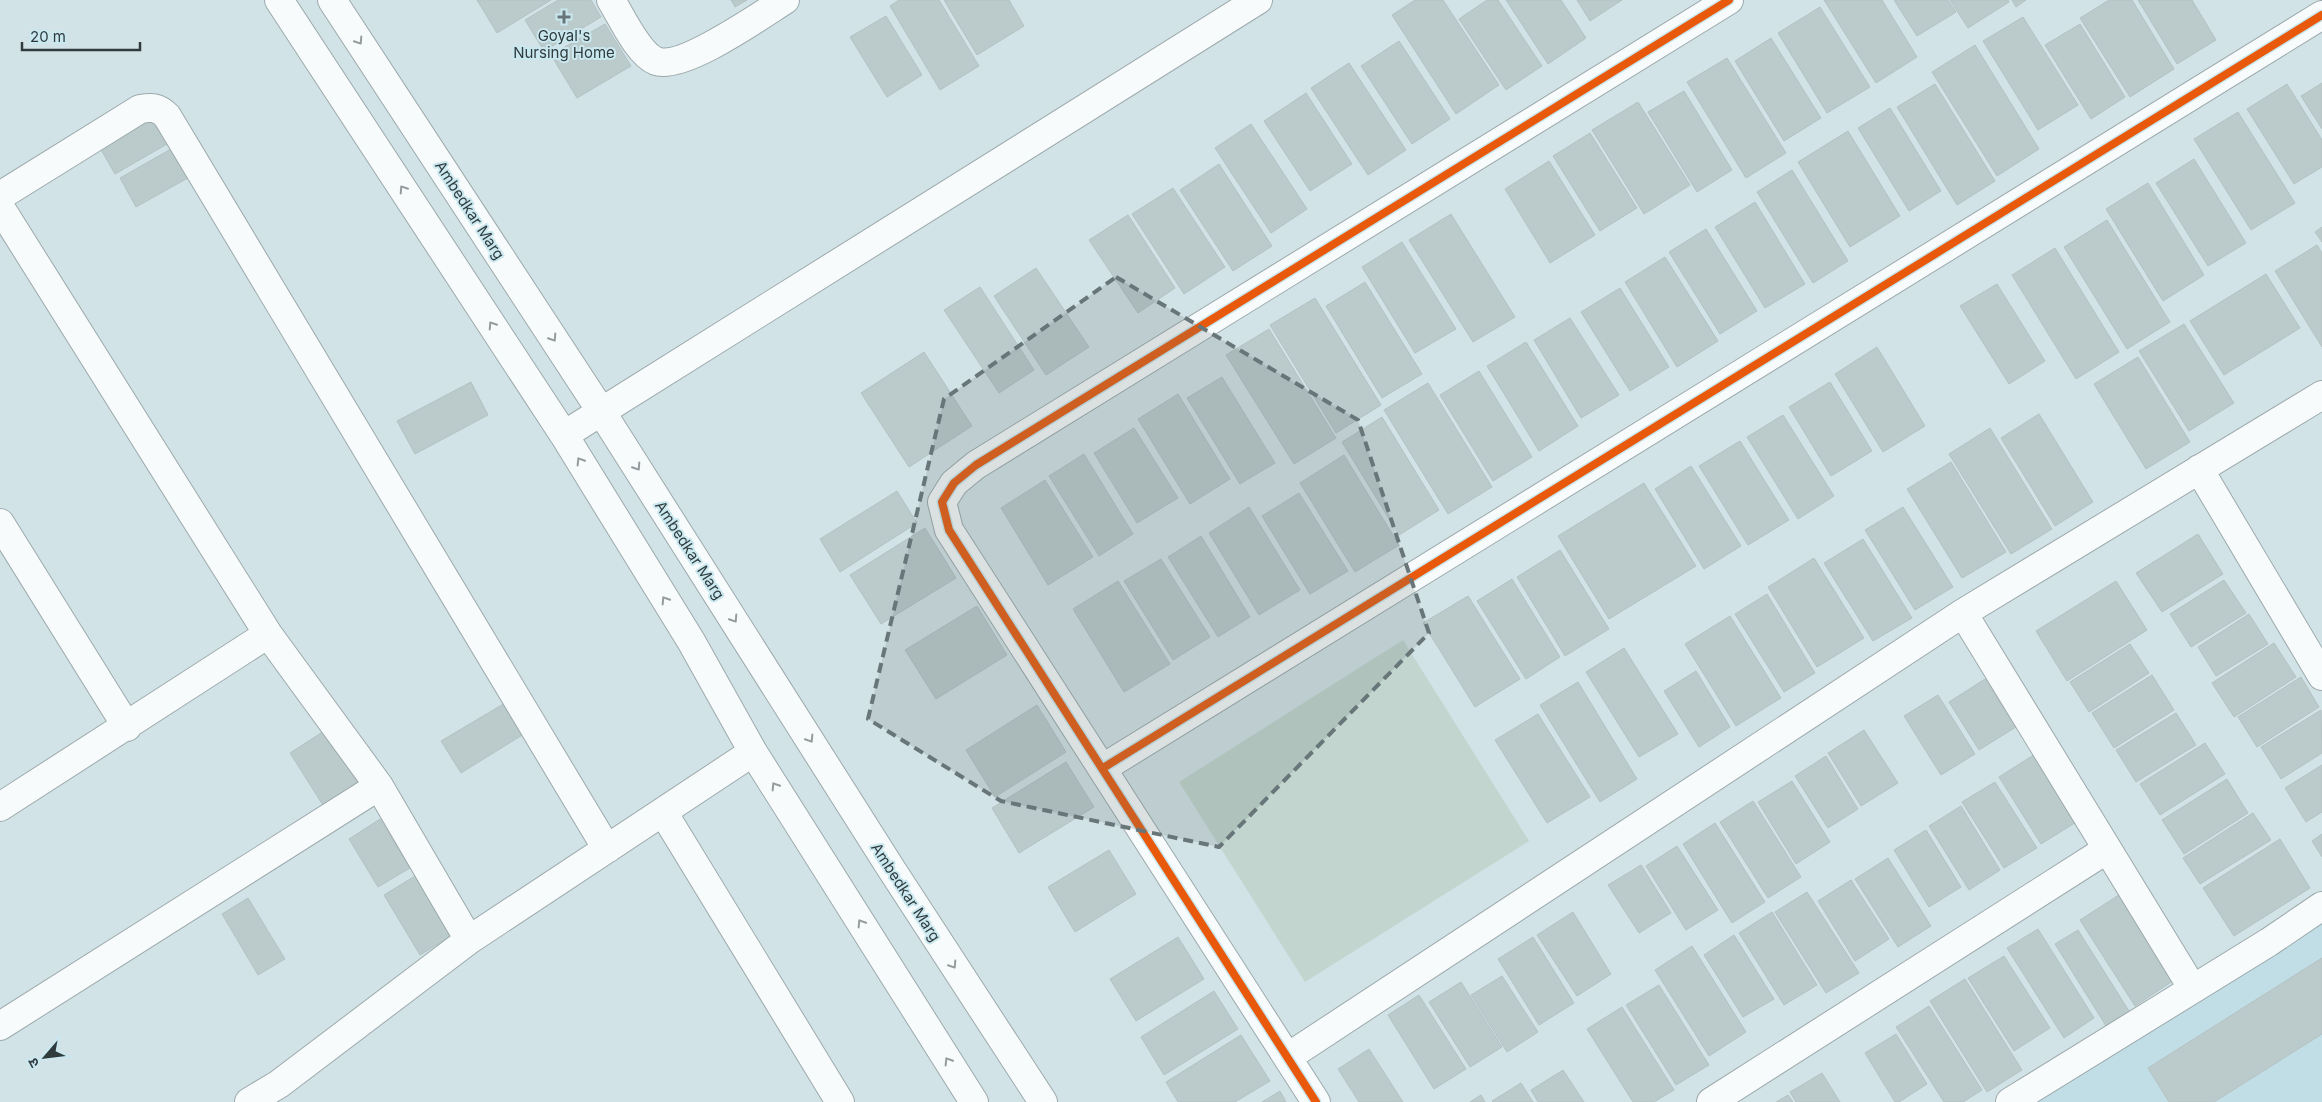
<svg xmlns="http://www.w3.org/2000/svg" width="2322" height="1102" font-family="Inter,'Noto Sans Devanagari',sans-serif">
<rect width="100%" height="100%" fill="#d2e3e7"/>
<path fill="#c1dee6" d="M2322,905V1102H2019Z"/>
<path fill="#c2d5ce" d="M1403,640L1529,841L1305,982L1179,782Z"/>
<path fill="#bbcbcb" stroke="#b4c1c2" d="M477,0H551L497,33Z
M558,0H591L601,17L544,51L525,20Z
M731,0H747L735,7Z
M899,0H939L979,66L940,90L890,6Z
M944,0H1009L1024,26L977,55Z
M1415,0H1443L1499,85L1456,114L1392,15Z
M1487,0H1498L1542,66L1506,90L1459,19Z
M1506,0H1561L1586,38L1548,64Z
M1577,0H1622L1590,21Z
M1824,0H1882L1917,57L1876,83Z
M1894,0H1948L1956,12L1917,36Z
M1950,0H2008L2009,2L1968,28Z
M2012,0H2026L2016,7Z
M2109,0H2132L2174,69L2130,97L2080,18Z
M2138,0H2192L2216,40L2177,64Z
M1820,7L1870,87L1827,113L1778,33Z
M886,16L922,75L887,97L850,37Z
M2023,17L2078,105L2038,130L1983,41Z
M605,24L631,66L577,98L551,55Z
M2080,24L2125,97L2091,119L2045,45Z
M1771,38L1821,118L1784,141L1735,61Z
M1399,41L1450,119L1412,144L1361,66Z
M1975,45L2039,149L1997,176L1932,72Z
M1727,58L1786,153L1746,178L1687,82Z
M1349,63L1406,150L1368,175L1311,88Z
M2322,83V129L2301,96Z
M1935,84L1995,181L1957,205L1897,107Z
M2287,84L2322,140V167L2294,184L2247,109Z
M1684,91L1732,170L1697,192L1648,112Z
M1306,93L1352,164L1310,191L1264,121Z
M1638,102L1690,185L1644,214L1592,130Z
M1890,108L1941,191L1909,211L1858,128Z
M151,111L174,140L115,174L95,139Z
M2238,112L2295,203L2251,230L2194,139Z
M1251,124L1307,209L1271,233L1215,148Z
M1848,131L1900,216L1850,247L1798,162Z
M1590,133L1637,208L1600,231L1553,156Z
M178,145L195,174L136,207L120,178Z
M2194,159L2246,243L2208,266L2156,183Z
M1549,161L1595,235L1550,263L1505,189Z
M1219,164L1272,246L1233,271L1180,190Z
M1792,170L1848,261L1813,283L1757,192Z
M2148,183L2204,275L2163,301L2106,209Z
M1173,188L1225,267L1184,294L1132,214Z
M1755,202L1805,284L1765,308L1715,227Z
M1451,214L1515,317L1473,342L1409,240Z
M1128,215L1175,288L1138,313L1089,240Z
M2107,220L2170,322L2127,349L2064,247Z
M2322,227V242L2315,232Z
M1706,229L1757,311L1720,334L1669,252Z
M1402,242L1456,329L1415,353L1362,267Z
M2317,245L2322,253V347L2275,271Z
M2055,248L2119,352L2076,379L2012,275Z
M1665,257L1718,341L1677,367L1625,282Z
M1036,268L1089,347L1046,375L994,296Z
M2266,274L2300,328L2224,375L2190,321Z
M1365,282L1422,374L1382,398L1326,306Z
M1997,284L2045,361L2009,384L1960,306Z
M980,287L1034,370L999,393L944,310Z
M1620,288L1669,367L1630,391L1581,312Z
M1315,298L1381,405L1336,433L1270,325Z
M1570,318L1619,395L1581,418L1534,340Z
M2184,324L2234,403L2189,431L2139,351Z
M1269,329L1336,438L1294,464L1226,355Z
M1526,342L1578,426L1539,451L1487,366Z
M1877,347L1925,426L1883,452L1835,374Z
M924,352L972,426L909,467L861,393Z
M2138,357L2190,442L2146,469L2094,384Z
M1479,371L1532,457L1493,481L1440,395Z
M1222,377L1275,463L1240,484L1187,398Z
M471,382L488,415L415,454L397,421Z
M1830,382L1872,451L1831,476L1789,407Z
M1428,383L1492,487L1448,514L1384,410Z
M1178,394L1230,479L1190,504L1138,419Z
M2039,414L2093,502L2055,526L2001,438Z
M1783,415L1834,496L1798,519L1747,437Z
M1382,417L1439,510L1399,535L1342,442Z
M1134,428L1178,498L1137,523L1094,453Z
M1990,428L2052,529L2011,554L1949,454Z
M1740,441L1789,520L1748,545L1699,466Z
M1084,454L1133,534L1099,556L1049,476Z
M1344,455L1399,545L1355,572L1300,483Z
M1951,462L2006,552L1962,578L1907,489Z
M1691,466L1741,546L1704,569L1655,489Z
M1045,480L1093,557L1048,585L1001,508Z
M1644,483L1696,566L1609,619L1558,536Z
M897,491L917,523L840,572L820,539Z
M1299,493L1348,571L1310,594L1262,516Z
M1249,507L1300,590L1259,615L1209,533Z
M1903,507L1953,587L1915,610L1865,530Z
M925,528L956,578L881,624L850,575Z
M2198,534L2223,574L2162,612L2136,573Z
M1201,536L1250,617L1218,637L1168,557Z
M1863,539L1912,618L1873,641L1824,563Z
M1560,550L1609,629L1565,656L1517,577Z
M1814,558L1864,638L1817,667L1768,587Z
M1161,559L1210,637L1173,660L1124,581Z
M1512,579L1560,657L1526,679L1477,601Z
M2224,580L2246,613L2191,647L2170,614Z
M1118,581L1170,664L1124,692L1073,609Z
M2116,581L2147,630L2067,681L2036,631Z
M1767,594L1815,673L1784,692L1735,614Z
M1468,596L1520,679L1475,707L1423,623Z
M977,606L1007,655L936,699L905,650Z
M2249,614L2268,644L2216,676L2198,647Z
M1730,616L1781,698L1736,726L1685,644Z
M2274,643L2296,677L2234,717L2212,683Z
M2130,644L2149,673L2089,712L2070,682Z
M1624,648L1678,734L1639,757L1586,672Z
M1696,671L1730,727L1699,747L1664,691Z
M2152,675L2174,710L2114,748L2092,713Z
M2301,677L2319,707L2257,747L2238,717Z
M1985,679L2016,727L1979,750L1949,702Z
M1578,682L1637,779L1600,802L1540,705Z
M1938,695L1975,754L1941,775L1904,716Z
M505,703L524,734L461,773L441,741Z
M1037,705L1066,752L995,797L966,750Z
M2321,710L2322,753L2281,779L2261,747Z
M2176,713L2196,745L2136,782L2116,750Z
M1538,714L1590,797L1547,823L1495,740Z
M1864,730L1898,783L1861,806L1828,753Z
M324,731L361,788L326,810L290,753Z
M2205,743L2225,774L2160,815L2140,784Z
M2043,749L2086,816L2041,844L1999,777Z
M1826,756L1858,809L1828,828L1795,776Z
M1066,762L1094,807L1019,853L992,808Z
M2322,765V812L2306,822L2285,788Z
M2227,779L2248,813L2184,854L2162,820Z
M1792,781L1830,842L1796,864L1758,802Z
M1995,782L2037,848L2004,868L1962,802Z
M1753,801L1801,877L1768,898L1720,822Z
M1961,806L2000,870L1969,890L1929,826Z
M2253,813L2271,840L2200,884L2183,858Z
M380,819L410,868L378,887L349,839Z
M1715,823L1765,902L1732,923L1683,844Z
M1926,830L1961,887L1929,907L1894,850Z
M2322,834V857L2312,841Z
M2280,839L2310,888L2234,936L2203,888Z
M1677,846L1718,910L1686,930L1646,866Z
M1109,850L1136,894L1075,932L1048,887Z
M1888,858L1931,926L1898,947L1855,879Z
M1641,865L1671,913L1639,933L1608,885Z
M420,873L456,933L420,955L384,895Z
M1851,880L1889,939L1855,961L1818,901Z
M2125,891L2179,977L2135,1006L2080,920Z
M1807,892L1859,973L1826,993L1775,912Z
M248,898L285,959L258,975L222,914Z
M1573,912L1611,974L1577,996L1537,935Z
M1772,912L1817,985L1784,1005L1739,933Z
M2038,929L2094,1018L2064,1038L2007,948Z
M2078,930L2129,1011L2106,1026L2055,944Z
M1734,935L1774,999L1743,1017L1704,955Z
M1178,937L1204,979L1136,1021L1110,979Z
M1533,937L1574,1003L1539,1025L1498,959Z
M1692,946L1746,1032L1709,1056L1655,970Z
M2004,956L2050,1028L2014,1051L1968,978Z
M2322,958V1034L2214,1102H2169L2148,1068Z
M1502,976L1538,1032L1507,1052L1471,995Z
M1965,979L2022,1070L1987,1092L1930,1001Z
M1461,982L1502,1047L1470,1067L1429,1002Z
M1659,985L1709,1065L1676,1085L1626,1005Z
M1214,991L1238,1029L1164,1075L1141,1037Z
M1419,995L1466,1069L1434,1089L1388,1015Z
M1929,1006L1982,1090L1963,1102H1944L1896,1027Z
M1622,1007L1674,1090L1654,1102H1633L1587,1029Z
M1896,1034L1927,1084L1899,1102H1895L1865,1053Z
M1241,1035L1270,1081L1235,1102H1178L1166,1082Z
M1369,1049L1403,1102H1359L1338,1069Z
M1563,1070L1584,1102H1538L1531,1090Z
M1822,1073L1840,1102H1796L1790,1092Z
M1521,1083L1533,1102H1493L1492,1101Z
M1280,1091L1286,1102H1262Z
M1481,1095L1485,1102H1470Z
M1788,1095L1793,1102H1776Z"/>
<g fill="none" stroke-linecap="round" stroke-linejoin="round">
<defs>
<path id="minor" d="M279,0L564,435L691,641L753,752L974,1102
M332,0L601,411L890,867L1043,1102
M611,0C621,16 638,54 656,61C682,71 761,15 785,0
M0,196L140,109C152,107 158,107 167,116L607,849
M0,207L268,634L379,786L469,940
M564,435L1258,0
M2199,469L2322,676
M0,523L127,727
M1963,613L2193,989
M1103,768L2322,15
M0,807L268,634
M663,812L840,1102
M0,1026L379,786
M1288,1057L1963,613L2322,395
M249,1102L279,1084L469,940L753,752
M1316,1102L949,530L942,502L954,483L976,465L1729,0
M1711,1102L2106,850
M2010,1102L2269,942L2322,906"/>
</defs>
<use href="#minor" stroke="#9ca9ac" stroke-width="30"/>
<use href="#minor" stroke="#f8fbfb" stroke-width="28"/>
<defs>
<path id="cycleway" d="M1103,768L2322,15
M1316,1102L949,530L942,502L954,483L976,465L1729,0"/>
</defs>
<use href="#cycleway" stroke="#cae8ef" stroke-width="11"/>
<use href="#cycleway" stroke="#e8590c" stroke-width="8"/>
</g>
<defs><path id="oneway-chevron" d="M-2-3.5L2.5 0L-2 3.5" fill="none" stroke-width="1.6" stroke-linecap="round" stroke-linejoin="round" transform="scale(1.25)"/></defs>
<g stroke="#949b9c">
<use href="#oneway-chevron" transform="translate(359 41) rotate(57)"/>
<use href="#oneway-chevron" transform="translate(403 189) rotate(-123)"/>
<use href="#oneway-chevron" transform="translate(492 325) rotate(-123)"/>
<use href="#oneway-chevron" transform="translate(553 338) rotate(57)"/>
<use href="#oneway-chevron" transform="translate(580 461) rotate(-122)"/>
<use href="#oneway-chevron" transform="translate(637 467) rotate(57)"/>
<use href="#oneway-chevron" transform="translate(665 600) rotate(-122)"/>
<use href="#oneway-chevron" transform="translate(734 619) rotate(57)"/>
<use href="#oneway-chevron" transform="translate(810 739) rotate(58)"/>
<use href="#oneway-chevron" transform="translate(775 786) rotate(-122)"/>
<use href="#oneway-chevron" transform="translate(861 923) rotate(-122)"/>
<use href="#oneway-chevron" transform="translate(953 965) rotate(57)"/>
<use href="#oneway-chevron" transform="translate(948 1061) rotate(-122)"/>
</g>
<path fill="#697679" fill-opacity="0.2" stroke="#697679" stroke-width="4" stroke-dasharray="10 6" stroke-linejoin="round" d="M1116,277L1358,420L1429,633L1219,847L1001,801L868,719L944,399Z"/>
<path fill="#697679" stroke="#cae8ef" stroke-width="2" d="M561.5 9.5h5v5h5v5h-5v5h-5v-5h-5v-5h5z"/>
<g text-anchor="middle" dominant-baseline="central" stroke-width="4" stroke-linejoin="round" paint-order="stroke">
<g font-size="15" fill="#303b3e" stroke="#cae8ef">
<text x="564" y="35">Goyal's<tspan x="564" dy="17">Nursing Home</tspan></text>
</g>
<g font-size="15" fill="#303b3e" stroke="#cae8ef">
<text transform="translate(470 210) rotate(57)">Ambedkar Marg</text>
<text transform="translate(690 550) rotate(57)">Ambedkar Marg</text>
<text transform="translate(906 892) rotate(57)">Ambedkar Marg</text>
</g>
</g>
<g transform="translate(45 1057) rotate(242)" stroke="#cae8ef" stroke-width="4" paint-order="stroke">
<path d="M0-4L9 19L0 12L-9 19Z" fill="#303b3e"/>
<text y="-8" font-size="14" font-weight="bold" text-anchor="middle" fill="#303b3e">उ</text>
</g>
<path d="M22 42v8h118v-8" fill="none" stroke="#303b3e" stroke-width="2.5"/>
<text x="30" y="42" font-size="15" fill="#303b3e" stroke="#cae8ef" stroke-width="4" paint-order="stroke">20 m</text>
</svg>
